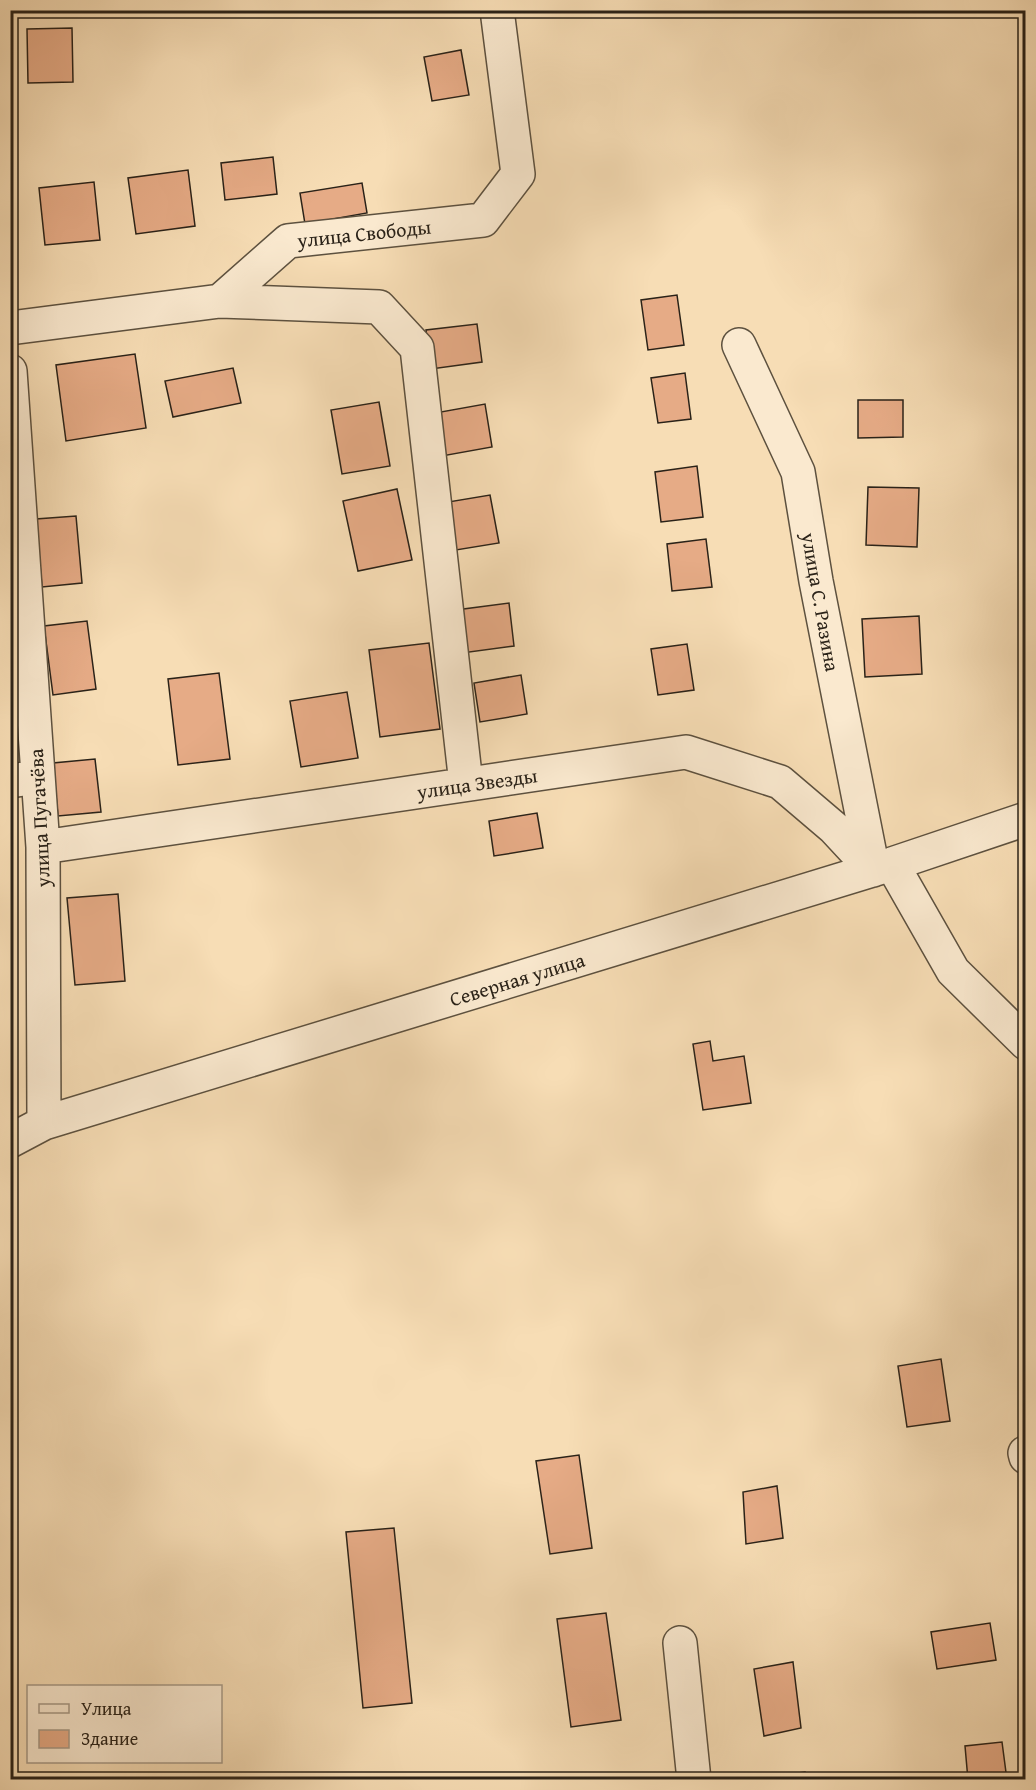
<svg xmlns="http://www.w3.org/2000/svg" width="1036" height="1790" font-family="'Gentium Book Plus',serif">
<rect width="100%" height="100%" fill="#f7ddb5"/>
<filter id="stains"><feTurbulence type="fractalNoise" baseFrequency=".00333" numOctaves="4"/><feColorMatrix values="0 0 0 0 .2 0 0 0 0 .09 0 0 0 0 .02 0 0 0 .5 -.17"/></filter>
<radialGradient id="worn" r=".72"><stop offset=".6" stop-color="#630" stop-opacity="0"/><stop offset="1" stop-color="#630" stop-opacity=".3"/></radialGradient>
<path fill="#e6ab86" stroke="#2a2218" stroke-width="1.5" d="M72,28L73,82L28,83L27,29Z
M461,50L469,95L432,101L424,57Z
M273,157L277,194L225,200L221,163Z
M188,170L195,226L136,234L128,178Z
M94,182L100,240L45,245L39,188Z
M362,183L367,213L305,224L300,193Z
M677,295L684,345L648,350L641,300Z
M477,324L482,362L431,369L426,330Z
M135,354L146,428L66,441L56,365Z
M233,368L241,403L173,417L165,381Z
M685,373L691,419L658,423L651,378Z
M858,400H903V437L858,438Z
M379,402L390,466L342,474L331,410Z
M485,404L492,447L442,456L435,413Z
M697,466L703,517L661,522L655,472Z
M868,487L919,488L917,547L866,545Z
M397,489L412,560L358,571L343,501Z
M490,495L499,543L456,550L448,502Z
M76,516L82,583L42,587L36,519Z
M706,539L712,587L672,591L667,544Z
M509,603L514,646L462,653L456,610Z
M919,616L922,674L865,677L862,619Z
M87,621L96,689L53,695L44,626Z
M429,643L440,729L380,737L369,650Z
M687,644L694,690L658,695L651,649Z
M219,673L230,759L178,765L168,679Z
M521,675L527,714L480,722L474,683Z
M347,692L358,758L301,767L290,701Z
M95,759L101,812L58,816L53,763Z
M537,813L543,848L494,856L489,821Z
M118,894L125,981L75,985L67,898Z
M710,1041L713,1061L744,1056L751,1103L703,1110L693,1044Z
M941,1359L950,1421L907,1427L898,1366Z
M579,1455L592,1548L550,1554L536,1461Z
M777,1486L783,1538L746,1544L743,1492Z
M394,1528L412,1703L363,1708L346,1532Z
M606,1613L621,1720L571,1727L557,1619Z
M990,1623L996,1660L937,1669L931,1632Z
M793,1662L801,1728L764,1736L754,1669Z
M1002,1742L1007,1780H968L965,1746Z
M805,1772L806,1780H773V1776Z"/>
<g fill="none" stroke-linecap="round" stroke-linejoin="round">
<defs>
<path id="minor" d="M220,301L379,307L417,348L466,784
M10,328L220,301L288,241L483,220L518,174L497,10
M739,345L798,472L816,581L873,870
M10,371L43,847L44,1123
M10,781L38,777
M43,847L686,752L780,782L834,828L873,870
M892,864L953,971L1026,1043
M10,1141L44,1123L892,864L1026,819
M1025,1453L1026,1457
M680,1643L694,1780"/>
</defs>
<use href="#minor" stroke="#5d513f" stroke-width="36"/>
<use href="#minor" stroke="#fae9cf" stroke-width="33"/>
</g>
<g text-anchor="middle" dominant-baseline="central" stroke-width="5" stroke-linejoin="round" paint-order="stroke">
<g font-size="20" fill="#2a2218" stroke="#fae9cf">
<text transform="translate(364 233) rotate(-6)">улица Свободы</text>
<text transform="translate(821 602) rotate(80)">улица С. Разина</text>
<text transform="translate(477 783) rotate(-8)">улица Звезды</text>
<text transform="translate(39 818) rotate(-93)">улица Пугачёва</text>
<text transform="translate(517 979) rotate(-17)">Северная улица</text>
</g>
</g>
<rect width="1036" height="1790" fill="none" stroke="#f7ddb5" stroke-width="36"/>
<rect x="12" y="12" width="1012" height="1766" fill="none" stroke="#2a2218" stroke-width="3"/>
<rect x="18" y="18" width="1000" height="1754" fill="none" stroke="#2a2218" stroke-width="1.5"/>
<rect x="27" y="1685" width="195" height="78" fill="#fae9cf" stroke="#a79986" stroke-width="1.5"/>
<rect x="39" y="1704" width="30" height="9" fill="#fae9cf" stroke="#a79986" stroke-width="1.5"/>
<text x="81" y="1715" font-size="18" fill="#2a2218">Улица</text>
<rect x="39" y="1730" width="30" height="18" fill="#e6ab86" stroke="#a79986" stroke-width="1.5"/>
<text x="81" y="1745" font-size="18" fill="#2a2218">Здание</text>
<rect width="100%" height="100%" filter="url(#stains)"/>
<rect width="100%" height="100%" fill="url(#worn)"/>
</svg>
